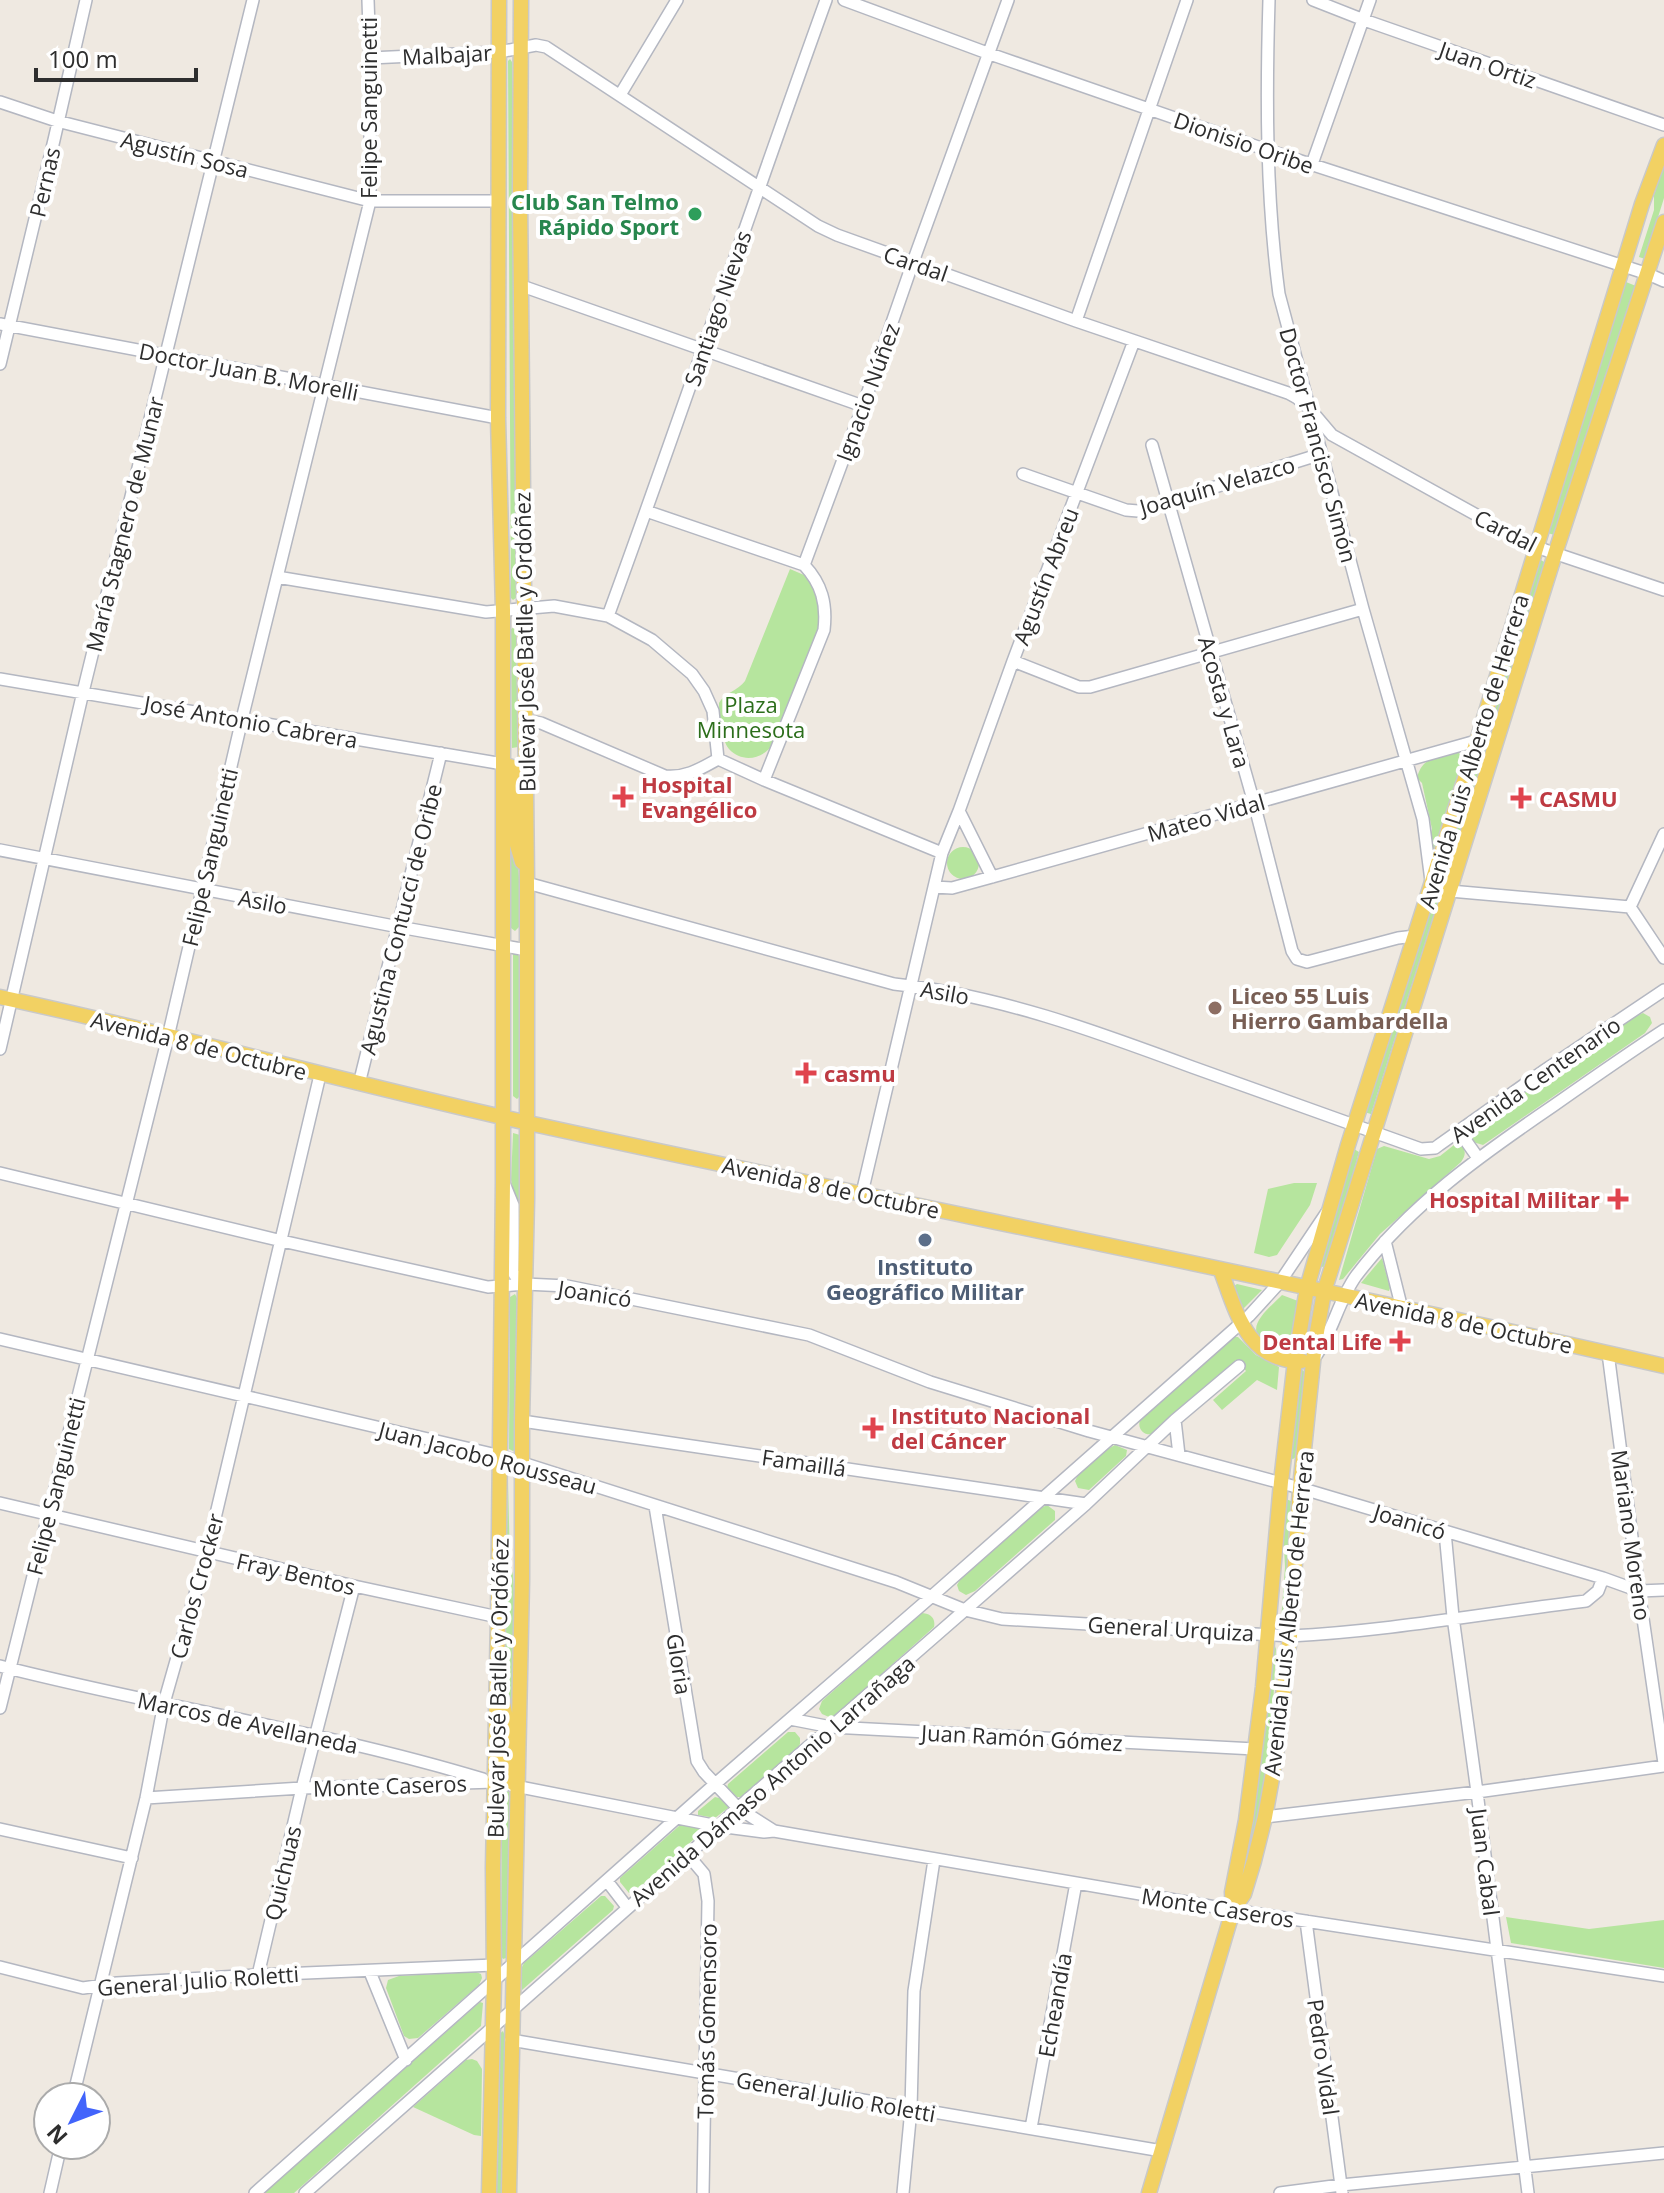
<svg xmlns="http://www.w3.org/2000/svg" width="1664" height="2193" font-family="'Open Sans',sans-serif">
<rect width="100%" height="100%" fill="#efe9e1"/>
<path fill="#b6e59e" d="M510,59L512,62L516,598L513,600L511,598L508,61Z
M1664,166V198L1645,259L1639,257L1654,210V195Z
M1626,282L1636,286L1555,535L1547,533Z
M1539,559L1546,563L1493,729L1486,727Z
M790,569L804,575L814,588L820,609L818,631L770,748C759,760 741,762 729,749C721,739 719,715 719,703C725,692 738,691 745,681Z
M514,627L516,630L518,747L512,748L511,629Z
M1484,733L1491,736L1456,846L1449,845Z
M1458,752L1464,759L1432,857L1430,836L1432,829L1422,783L1417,778C1422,756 1439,757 1458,752Z
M511,778L519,877V927L515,931L511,928Z
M947 863a16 16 0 1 1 32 0a16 16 0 1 1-32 0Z
M1434,890L1441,892L1371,1114L1364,1112Z
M515,952L519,956L520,963V1096L517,1099L513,1096V954Z
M1643,1013L1650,1017L1652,1023L1645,1033L1486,1143L1483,1145L1473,1142L1470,1136L1477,1125L1636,1016Z
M513,1133L520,1135L519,1269L515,1196L511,1180Z
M1454,1145L1463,1147C1466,1153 1465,1156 1461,1162L1380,1234L1343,1279L1339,1280L1377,1149L1384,1146L1429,1159L1440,1156Z
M1354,1149L1359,1152L1326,1268L1320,1266Z
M1294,1183H1317L1310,1205L1277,1255L1269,1257L1254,1253L1268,1189Z
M1382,1258L1390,1288L1389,1291L1361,1283Z
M1237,1284L1262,1290L1243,1309L1234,1286Z
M515,1294L517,1298L516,1449L513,1451L509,1449L510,1297Z
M1282,1295L1298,1301L1288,1351C1281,1348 1271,1345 1264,1341C1242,1327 1272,1306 1282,1295Z
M1234,1337H1238L1256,1355L1279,1367L1277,1390L1257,1380L1222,1410L1213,1400L1246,1371L1236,1360L1153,1434C1144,1436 1137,1429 1140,1420Z
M1302,1370L1305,1372L1296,1457L1293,1459L1290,1458Z
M1115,1445L1127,1450L1126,1456L1089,1490L1078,1488L1075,1481L1078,1475L1106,1450Z
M508,1480L510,1563L513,1575L514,1596L511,1762L504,1687Z
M1286,1499L1291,1501C1287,1542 1288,1584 1285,1626L1281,1621L1285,1567L1283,1528Z
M1047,1505L1055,1511V1520L975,1591L966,1595L959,1591L957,1585L961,1578L1041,1508Z
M921,1613C930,1613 936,1618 934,1627L836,1715L829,1717L822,1714L819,1709L822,1701Z
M1275,1646L1276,1649L1270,1763L1262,1806L1244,1873L1272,1647Z
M788,1732H795L800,1738V1744L797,1749L742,1797H737L727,1788L728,1784Z
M505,1791L509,1792L510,1799L506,1958L503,1959L501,1956L502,1793Z
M715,1797L723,1799L728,1805V1808L715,1818L698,1815V1811Z
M685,1825L701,1829V1833L633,1893H629L620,1882V1878L679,1826Z
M601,1896H605L614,1906L613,1910L522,1990V1967L524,1963Z
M1506,1917L1589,1929L1664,1920V1968L1511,1943Z
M476,1972L481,1974L482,1978L479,1985L418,2038L409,2039L404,2036L386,1988L388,1980L399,1976Z
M480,2002L483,2003L481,2026L294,2193H264Z
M503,2031L505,2036L503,2193H496L498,2035Z
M472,2059L477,2061L482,2069L481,2136L474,2135L413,2107L466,2060Z"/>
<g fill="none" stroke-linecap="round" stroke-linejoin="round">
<defs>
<path id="minor" d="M844,0L990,54L1267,150L1648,274L1664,281
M1269,0C1266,98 1266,196 1279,294L1363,609L1423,819L1431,881L1450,891L1630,907
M1313,0L1364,20L1664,125
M370,58L499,52L536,45L546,47L818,226L837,235L1076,321L1288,393L1297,398L1310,409L1332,435L1509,533L1545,550L1664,590
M620,95L677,0
M0,102L57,121L370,201H499
M1312,164L1370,0
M522,286L863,406
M1076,321L1187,0
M0,324L498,418
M0,364L54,140L86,0
M1152,445L1254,803L1292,951L1297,959L1307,962L1398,938L1415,936
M1023,474L1126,510L1138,511L1321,454
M646,511L804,565C822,584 827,604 824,630L764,780
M804,565L863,406L913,262L1008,0
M277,577L486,612L554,606L608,616L652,640L692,674L704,691L713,711L718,759
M608,616C683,411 752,205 826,0
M1013,661L1079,687H1090L1363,609
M0,679L503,764
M526,720L541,723L665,776C686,778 700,769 718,759
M718,759L764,780L942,853
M0,850L399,927L527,950
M992,877L959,811L1013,661L1134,341
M527,883L894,984C998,995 1095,1031 1192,1067C1268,1094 1345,1122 1421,1149L1435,1148L1439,1145L1545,1070L1664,990
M934,887L952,888L992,877L1476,741
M1630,907L1664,834
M1630,907L1664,958
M0,1049L83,692L253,0
M359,1084L441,753
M1459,1131L1478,1158
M0,1173L282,1241L488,1287L525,1284L567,1286L809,1335L930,1382L1089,1431L1300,1488L1603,1578L1639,1591L1664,1590
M504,1183L513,1205V1272L518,1280L525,1284
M862,1193L942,853L959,811
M1385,1241L1402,1309
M0,1339L501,1456L896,1582L965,1610L1002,1619L1290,1636C1389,1631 1487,1613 1586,1601L1598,1591L1603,1578
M1608,1353L1639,1591L1664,1763
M1315,1357C1333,1332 1338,1301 1356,1276C1410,1205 1481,1155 1553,1106C1590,1080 1627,1054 1664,1030
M1175,1420L1179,1455
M522,1421L1086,1504
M0,1503L354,1586L498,1617
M655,1506L697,1761L704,1772L738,1808L774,1831
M1445,1532L1453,1617L1477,1792L1528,2193
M0,1666C160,1707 325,1731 483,1779
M0,1708L168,1037L242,719L370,201V58L368,0
M790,1719L831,1727L1255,1749
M146,1798L302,1788L495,1782L718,1826L764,1832L774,1831L1233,1910L1664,1976
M1265,1817L1477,1792L1664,1766
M0,1829L132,1858
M688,1855L704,1874L708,1901L703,2193
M607,1881L627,1907
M1306,1921L1342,2193
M0,1967L83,1988L117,1983L258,1975L494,1965
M370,1972L406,2060
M258,1975L302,1788L354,1586
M511,2040L1162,2151
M73,2097L146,1798L164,1703L207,1552L320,1075
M1031,2128L1076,1883
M50,2193L61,2145
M255,2193L715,1784L932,1596L1249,1316L1280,1282L1327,1212
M305,2193L688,1855L738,1808L965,1610L1086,1504L1175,1420L1239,1366
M903,2193L911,2109L914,1991L934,1860
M1280,2193L1341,2185L1664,2153"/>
<path id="major" d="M503,764L512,767L515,774L517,845L522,862
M0,997C179,1035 355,1085 533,1124C910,1206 1288,1280 1664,1366
M1221,1271C1236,1311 1247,1362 1302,1361
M502,1699L507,1722L506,1772L508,1779L517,1786
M1233,1910L1232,1892L1246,1820L1263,1687L1281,1482L1295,1361L1307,1288L1348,1145L1481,728L1642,204L1664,145
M489,2193L494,1981L493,1868L498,1617L503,1183V610L498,418L499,0
M509,2193L522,1580V1421L527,1199V883L520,200L521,0
M1149,2193L1233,1910L1244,1894L1254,1861L1265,1817L1276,1756L1290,1636L1300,1488L1315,1343L1324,1292L1555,554L1664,222"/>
</defs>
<use href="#minor" stroke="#b4b7c1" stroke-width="14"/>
<use href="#major" stroke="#c9c9c9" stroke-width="17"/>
<use href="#minor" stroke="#fff" stroke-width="11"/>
<use href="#major" stroke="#f2d163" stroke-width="14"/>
</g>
<circle fill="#2e9e5b" stroke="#fff" stroke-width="3" cx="695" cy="214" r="8"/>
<g fill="#e0444e" stroke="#fff" stroke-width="3">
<path d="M619 785h8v8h8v8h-8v8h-8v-8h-8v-8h8z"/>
<path d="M1517 786h8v8h8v8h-8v8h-8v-8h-8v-8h8z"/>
<path d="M802 1061h8v8h8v8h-8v8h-8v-8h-8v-8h8z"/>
<path d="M1614 1187h8v8h8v8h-8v8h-8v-8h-8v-8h8z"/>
<path d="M1396 1329h8v8h8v8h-8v8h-8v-8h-8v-8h8z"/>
<path d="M869 1416h8v8h8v8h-8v8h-8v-8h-8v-8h8z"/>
</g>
<circle fill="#8d6e63" stroke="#fff" stroke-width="3" cx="1215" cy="1008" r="8"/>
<circle fill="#5c6f8a" stroke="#fff" stroke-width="3" cx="925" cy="1240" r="8"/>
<g text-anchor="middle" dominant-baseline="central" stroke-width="8" stroke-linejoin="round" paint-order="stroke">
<g font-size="22" fill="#2e2e2e" stroke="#fff">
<text transform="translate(447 54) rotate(-3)">Malbajar</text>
<text transform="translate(1488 64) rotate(19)">Juan Ortiz</text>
<text transform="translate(368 108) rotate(-90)">Felipe Sanguinetti</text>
<text transform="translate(1244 142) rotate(19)">Dionisio Oribe</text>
<text transform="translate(185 154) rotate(14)">Agustín Sosa</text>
<text transform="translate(44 182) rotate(-77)">Pernas</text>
<text transform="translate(916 263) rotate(19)">Cardal</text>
<text transform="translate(717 308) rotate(-71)">Santiago Nievas</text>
<text transform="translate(249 371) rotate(11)">Doctor Juan B. Morelli</text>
<text transform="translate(867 392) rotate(-70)">Ignacio Núñez</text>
<text transform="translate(1319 445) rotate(75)">Doctor Francisco Simón</text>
<text transform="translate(1217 485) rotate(-16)">Joaquín Velazco</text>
<text transform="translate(124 524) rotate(-76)">María Stagnero de Munar</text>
<text transform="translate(1506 530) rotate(27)">Cardal</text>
<text transform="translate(1045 576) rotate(-69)">Agustín Abreu</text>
<text transform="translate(524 642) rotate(-91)">Bulevar José Batlle y Ordóñez</text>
<text transform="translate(1225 702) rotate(74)">Acosta y Lara</text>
<text transform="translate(251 721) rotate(10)">José Antonio Cabrera</text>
<text transform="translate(1473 751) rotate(-73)">Avenida Luis Alberto de Herrera</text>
<text transform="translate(1206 817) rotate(-16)">Mateo Vidal</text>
<text transform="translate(209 857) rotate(-77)">Felipe Sanguinetti</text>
<text transform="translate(263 901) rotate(11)">Asilo</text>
<text transform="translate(400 919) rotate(-76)">Agustina Contucci de Oribe</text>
<text transform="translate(945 992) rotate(10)">Asilo</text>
<text transform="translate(199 1045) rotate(14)">Avenida 8 de Octubre</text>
<text transform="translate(1535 1079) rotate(-35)">Avenida Centenario</text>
<text transform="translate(831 1187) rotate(12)">Avenida 8 de Octubre</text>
<text transform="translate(595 1293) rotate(9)">Joanicó</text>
<text transform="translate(1464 1322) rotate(12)">Avenida 8 de Octubre</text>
<text transform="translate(488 1457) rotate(15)">Juan Jacobo Rousseau</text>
<text transform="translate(804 1462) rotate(8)">Famaillá</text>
<text transform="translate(55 1486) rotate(-76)">Felipe Sanguinetti</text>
<text transform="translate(1410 1521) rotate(17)">Joanicó</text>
<text transform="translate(1632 1535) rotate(82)">Mariano Moreno</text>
<text transform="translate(296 1573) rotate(13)">Fray Bentos</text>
<text transform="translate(196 1586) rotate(-75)">Carlos Crocker</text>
<text transform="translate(1288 1613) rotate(-84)">Avenida Luis Alberto de Herrera</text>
<text transform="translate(1171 1628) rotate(3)">General Urquiza</text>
<text transform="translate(680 1664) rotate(81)">Gloria</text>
<text transform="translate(497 1688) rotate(-89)">Bulevar José Batlle y Ordóñez</text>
<text transform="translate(248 1722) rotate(12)">Marcos de Avellaneda</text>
<text transform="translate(1022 1737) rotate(3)">Juan Ramón Gómez</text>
<text transform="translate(772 1780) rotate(-41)">Avenida Dámaso Antonio Larrañaga</text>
<text transform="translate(390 1785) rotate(-2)">Monte Caseros</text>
<text transform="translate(1486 1862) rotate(83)">Juan Cabal</text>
<text transform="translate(282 1873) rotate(-77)">Quichuas</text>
<text transform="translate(1218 1907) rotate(9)">Monte Caseros</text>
<text transform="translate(198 1980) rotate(-4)">General Julio Roletti</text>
<text transform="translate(1054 2005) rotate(-80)">Echeandía</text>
<text transform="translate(706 2021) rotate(-89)">Tomás Gomensoro</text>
<text transform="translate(1324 2057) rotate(82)">Pedro Vidal</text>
<text transform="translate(836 2096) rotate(10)">General Julio Roletti</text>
</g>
<g font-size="22" font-weight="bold" fill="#27864d" stroke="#fff" text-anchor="end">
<text x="679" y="201">Club San Telmo<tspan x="679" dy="25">Rápido Sport</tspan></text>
</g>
<g font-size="22" fill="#2c6e1b" stroke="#fff">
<text x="751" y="704">Plaza<tspan x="751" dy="25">Minnesota</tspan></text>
</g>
<g font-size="22" font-weight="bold" fill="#be3a42" stroke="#fff" text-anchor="start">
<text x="641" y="784">Hospital<tspan x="641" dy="25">Evangélico</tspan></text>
<text x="1539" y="798">CASMU</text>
<text x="824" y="1073">casmu</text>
<text x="1600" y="1199" text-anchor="end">Hospital Militar</text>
<text x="1382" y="1341" text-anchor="end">Dental Life</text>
<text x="891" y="1415">Instituto Nacional<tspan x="891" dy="25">del Cáncer</tspan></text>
</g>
<g font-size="22" font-weight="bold" fill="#785e54" stroke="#fff" text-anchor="start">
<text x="1231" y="995">Liceo 55 Luis<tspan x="1231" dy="25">Hierro Gambardella</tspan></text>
</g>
<g font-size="22" font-weight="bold" fill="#4e5e75" stroke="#fff">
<text x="925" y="1266">Instituto<tspan x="925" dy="25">Geográfico Militar</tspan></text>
</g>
</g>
<g transform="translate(72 2121) rotate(228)"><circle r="38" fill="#ffffff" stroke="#ababab" stroke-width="2"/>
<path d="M0-6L14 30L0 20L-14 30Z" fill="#4264fb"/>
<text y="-12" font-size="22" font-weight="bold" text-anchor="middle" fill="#2e2e2e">N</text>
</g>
<path d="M36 68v12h160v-12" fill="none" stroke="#2e2e2e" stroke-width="4"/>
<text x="48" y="68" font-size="24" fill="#2e2e2e" stroke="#ffffff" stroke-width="6" paint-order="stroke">100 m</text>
</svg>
